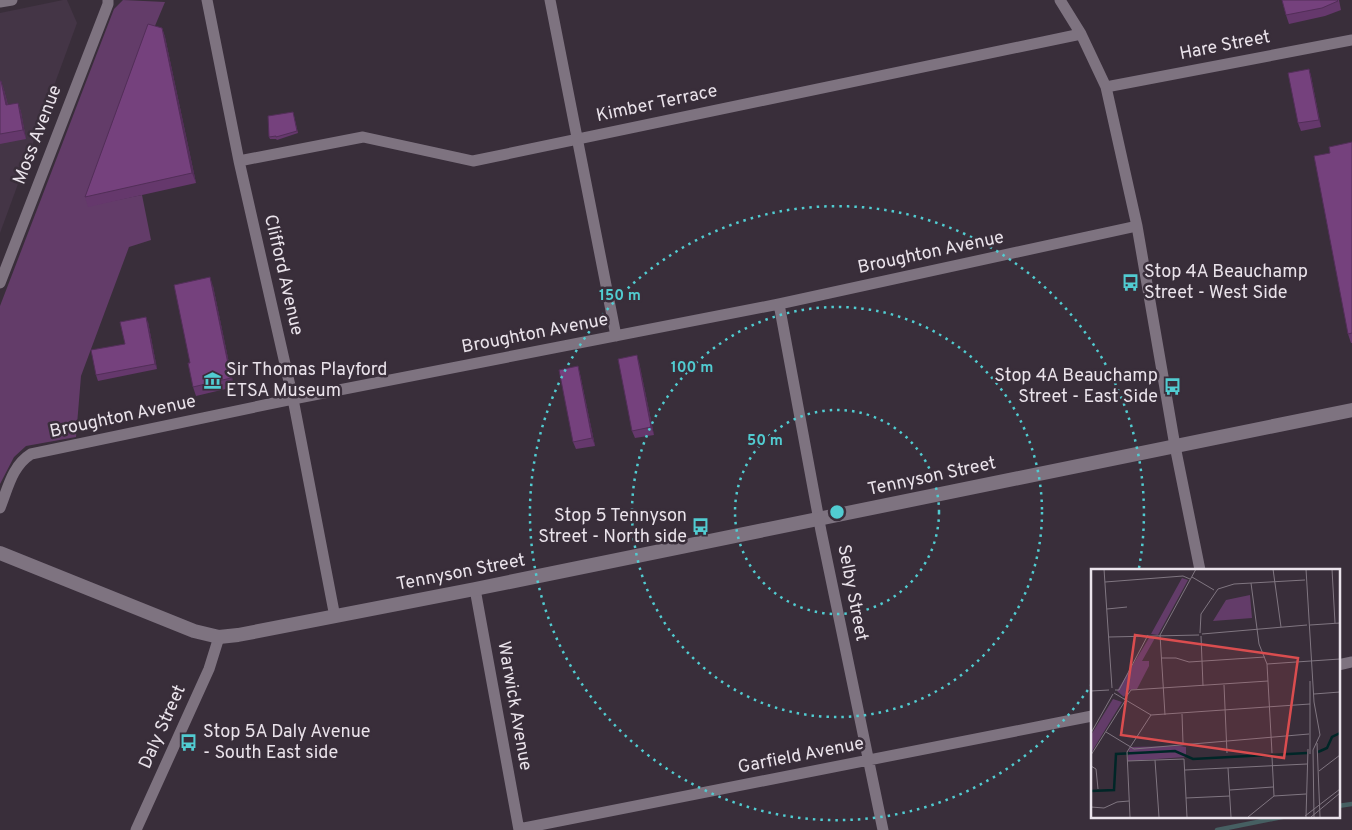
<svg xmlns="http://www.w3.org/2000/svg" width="1352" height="830" font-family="Overpass,sans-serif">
<rect width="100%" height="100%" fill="#392e3a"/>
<path fill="#443546" d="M63,0H67L77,23L0,233V13Z"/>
<path fill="#633c69" d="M123,0L165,2L152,33L88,206L142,195L151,240L129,247L81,376L76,437L26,446L14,457L0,484V306L114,9Z"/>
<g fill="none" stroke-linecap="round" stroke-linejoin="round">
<path stroke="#465f62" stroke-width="4.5" d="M1338,806L1352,804
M1217,830L1287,816"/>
<path stroke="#7e7380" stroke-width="11" d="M207,0L239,161L293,399L335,617
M550,0L616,336
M1060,0L1081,34L1106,87L1137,226L1175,446L1200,570
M0,2L12,0
M1106,87L1352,40
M239,161L363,137L473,161L1081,34
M0,283L108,4V0
M779,304L821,531L883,830
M0,508C8,488 12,466 31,454L293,399L779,304L1137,226
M475,589L519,830
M1338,665L1352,662
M519,829L1092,716
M136,830L209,669L219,637"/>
<path stroke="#7e7380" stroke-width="14" d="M0,553L194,631L219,637L238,635L475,589L1352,410"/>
</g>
<path fill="#65386c" d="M1282,0H1339L1341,10L1325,16L1289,24L1286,15Z
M162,28L165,37L196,183L88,207L85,197Z
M1309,69L1311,76L1321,127L1301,131L1298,123Z
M0,81H1L4,90L8,105L18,103L21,112L26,139L0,144Z
M293,112L298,133L277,140L276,139H270L269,137Z
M1352,142V343H1351L1348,334L1330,153Z
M213,286L234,387L196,396L193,387L190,363Z
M148,322L157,369L98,381L96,375L125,344Z
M639,362L654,435L635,438L632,431Z
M578,366L580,374L595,446L576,449L573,442Z"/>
<path fill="#522e58" d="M162,28L165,37L196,183L192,173Z
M1309,69L1311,76L1321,127L1319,120Z
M1,81L4,90L10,114L6,105Z
M18,103L21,112L26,139L23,130Z
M210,277L213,286L234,387L231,378Z
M146,317L148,322L157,369L155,364Z
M637,355L639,362L654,435L651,427Z
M578,366L580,374L595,446L592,438Z"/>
<path fill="#75417d" stroke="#522e58" d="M1282,0H1337L1338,1L1322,8L1286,15Z
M148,24L162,28L192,173L85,197Z
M1309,69L1319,120L1298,123L1288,73Z
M0,81H1L6,105L18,103L23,130L0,134Z
M293,112L297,131L276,137V136L269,137L268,116Z
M1352,142V333L1348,334L1314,156L1330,153L1329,147Z
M210,277L231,378L193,387L188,363H190L174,285Z
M146,317L155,364L96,375L91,350L125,344L120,322Z
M637,355L651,427L632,431L618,359Z
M578,366L592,438L573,442L559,370Z"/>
<g fill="none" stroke="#51ccd1" stroke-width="2.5" stroke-dasharray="2.5 5">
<circle cx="837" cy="512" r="102"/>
<circle cx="837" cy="512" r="205"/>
<path d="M1092 684A307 307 0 1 1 1139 568"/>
</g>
<defs>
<symbol id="bus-bare" viewBox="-9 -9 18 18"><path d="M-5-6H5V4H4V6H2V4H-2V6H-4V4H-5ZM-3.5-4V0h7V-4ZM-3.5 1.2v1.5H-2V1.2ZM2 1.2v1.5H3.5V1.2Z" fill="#51ccd1" stroke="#392e3a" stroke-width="2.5" paint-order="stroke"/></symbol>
<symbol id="museum-bare" viewBox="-9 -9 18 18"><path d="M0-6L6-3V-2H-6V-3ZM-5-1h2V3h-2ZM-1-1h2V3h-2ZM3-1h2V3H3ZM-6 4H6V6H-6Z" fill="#51ccd1" stroke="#392e3a" stroke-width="2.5" paint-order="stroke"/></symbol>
</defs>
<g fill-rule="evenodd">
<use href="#bus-bare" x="1118" y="270" width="25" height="25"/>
<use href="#museum-bare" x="200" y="368" width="25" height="25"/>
<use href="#bus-bare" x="1160" y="374" width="25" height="25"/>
<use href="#bus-bare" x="688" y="514" width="25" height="25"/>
<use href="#bus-bare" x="176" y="730" width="25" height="25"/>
</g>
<g text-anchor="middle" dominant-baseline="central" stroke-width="5" stroke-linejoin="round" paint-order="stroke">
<g font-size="18" fill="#eae3eb" stroke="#392e3a">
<text transform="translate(1225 46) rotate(-11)">Hare Street</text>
<text transform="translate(657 104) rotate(-12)">Kimber Terrace</text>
<text transform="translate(38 135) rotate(-69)">Moss Avenue</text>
<text transform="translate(931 253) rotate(-12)">Broughton Avenue</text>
<text transform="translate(283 275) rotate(77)">Clifford Avenue</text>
<text transform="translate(535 334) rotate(-11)">Broughton Avenue</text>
<text transform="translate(123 417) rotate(-12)">Broughton Avenue</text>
<text transform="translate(932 477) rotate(-12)">Tennyson Street</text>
<text transform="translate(461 573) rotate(-11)">Tennyson Street</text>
<text transform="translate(852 593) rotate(79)">Selby Street</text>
<text transform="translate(514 706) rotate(80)">Warwick Avenue</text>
<text transform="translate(163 727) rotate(-66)">Daly Street</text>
<text transform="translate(801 756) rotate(-11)">Garfield Avenue</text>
</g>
<g font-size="18" fill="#eae3eb" stroke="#392e3a" text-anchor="start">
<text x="1144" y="272">Stop 4A Beauchamp<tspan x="1144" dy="21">Street - West Side</tspan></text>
<text x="226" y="370">Sir Thomas Playford<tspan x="226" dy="21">ETSA Museum</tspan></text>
<text x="1158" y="376" text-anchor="end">Stop 4A Beauchamp<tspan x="1158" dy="21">Street - East Side</tspan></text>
<text x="687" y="516" text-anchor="end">Stop 5 Tennyson<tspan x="687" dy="21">Street - North side</tspan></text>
<text x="203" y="732">Stop 5A Daly Avenue<tspan x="203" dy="21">- South East side</tspan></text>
</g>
</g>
<g transform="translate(1091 569)">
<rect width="249" height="249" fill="#392e3a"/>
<path d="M91,9L97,11L67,66L60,65ZM159,26L161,49L122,52L135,31ZM58,69H64L51,92H58V97L46,120L38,121L33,128L26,122ZM22,130L31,133L0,184V166ZM89,177L95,178V188L36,192L39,178Z" fill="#633c69"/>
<path fill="none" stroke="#002627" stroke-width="2.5" d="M227,183L236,179L241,168L249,164M0,222L23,221L25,185L84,182L102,190L216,184"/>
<path fill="none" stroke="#807681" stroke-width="1" d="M13,0L21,119M182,0L190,58M215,0L223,133L229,166L222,181L223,248M241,0L244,54M101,8L123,21M14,13L92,7L99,10M160,14L168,75L176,95L181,184M16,40L36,38M219,56L249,54M109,64L110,45L127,20L143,15L214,11M111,65L216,56M110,67L112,117M18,68L108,66M70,89H85L98,93L174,88M176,95L249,90M133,116L136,184M24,121H28L57,66M0,122L18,121M23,124L60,146L219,135M223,125L249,123M33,131L40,121L177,112M91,145L92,174M74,146L69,66L105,0M15,163L43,180L218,165M0,164L22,125M226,174L229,248M219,185V112M0,186L34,132M181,188L183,227M64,191L68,248M36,192L93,190L96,248M0,197L5,200L7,220M137,199L140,248M94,201L216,195M228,202L249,186M139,221L182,218M95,229L139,227M0,238L13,239L26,233L38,232M214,247L249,220M39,248L36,183L60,146M157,248L183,227L215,225M215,248L217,180M220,248L249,224"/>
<path fill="#da4d4f" fill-opacity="0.15" stroke="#da4d4f" stroke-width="2.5" d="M44,66L207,89L193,189L30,166Z"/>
<rect width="249" height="249" fill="none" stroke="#eae3eb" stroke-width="2.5"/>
</g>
<circle cx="837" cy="512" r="8" fill="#51ccd1" stroke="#392e3a" stroke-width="2.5"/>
<g font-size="15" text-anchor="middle" font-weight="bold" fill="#51ccd1" stroke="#392e3a" stroke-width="5" stroke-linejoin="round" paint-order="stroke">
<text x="620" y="300">150 m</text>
<text x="692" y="372">100 m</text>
<text x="765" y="445">50 m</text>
</g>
</svg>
